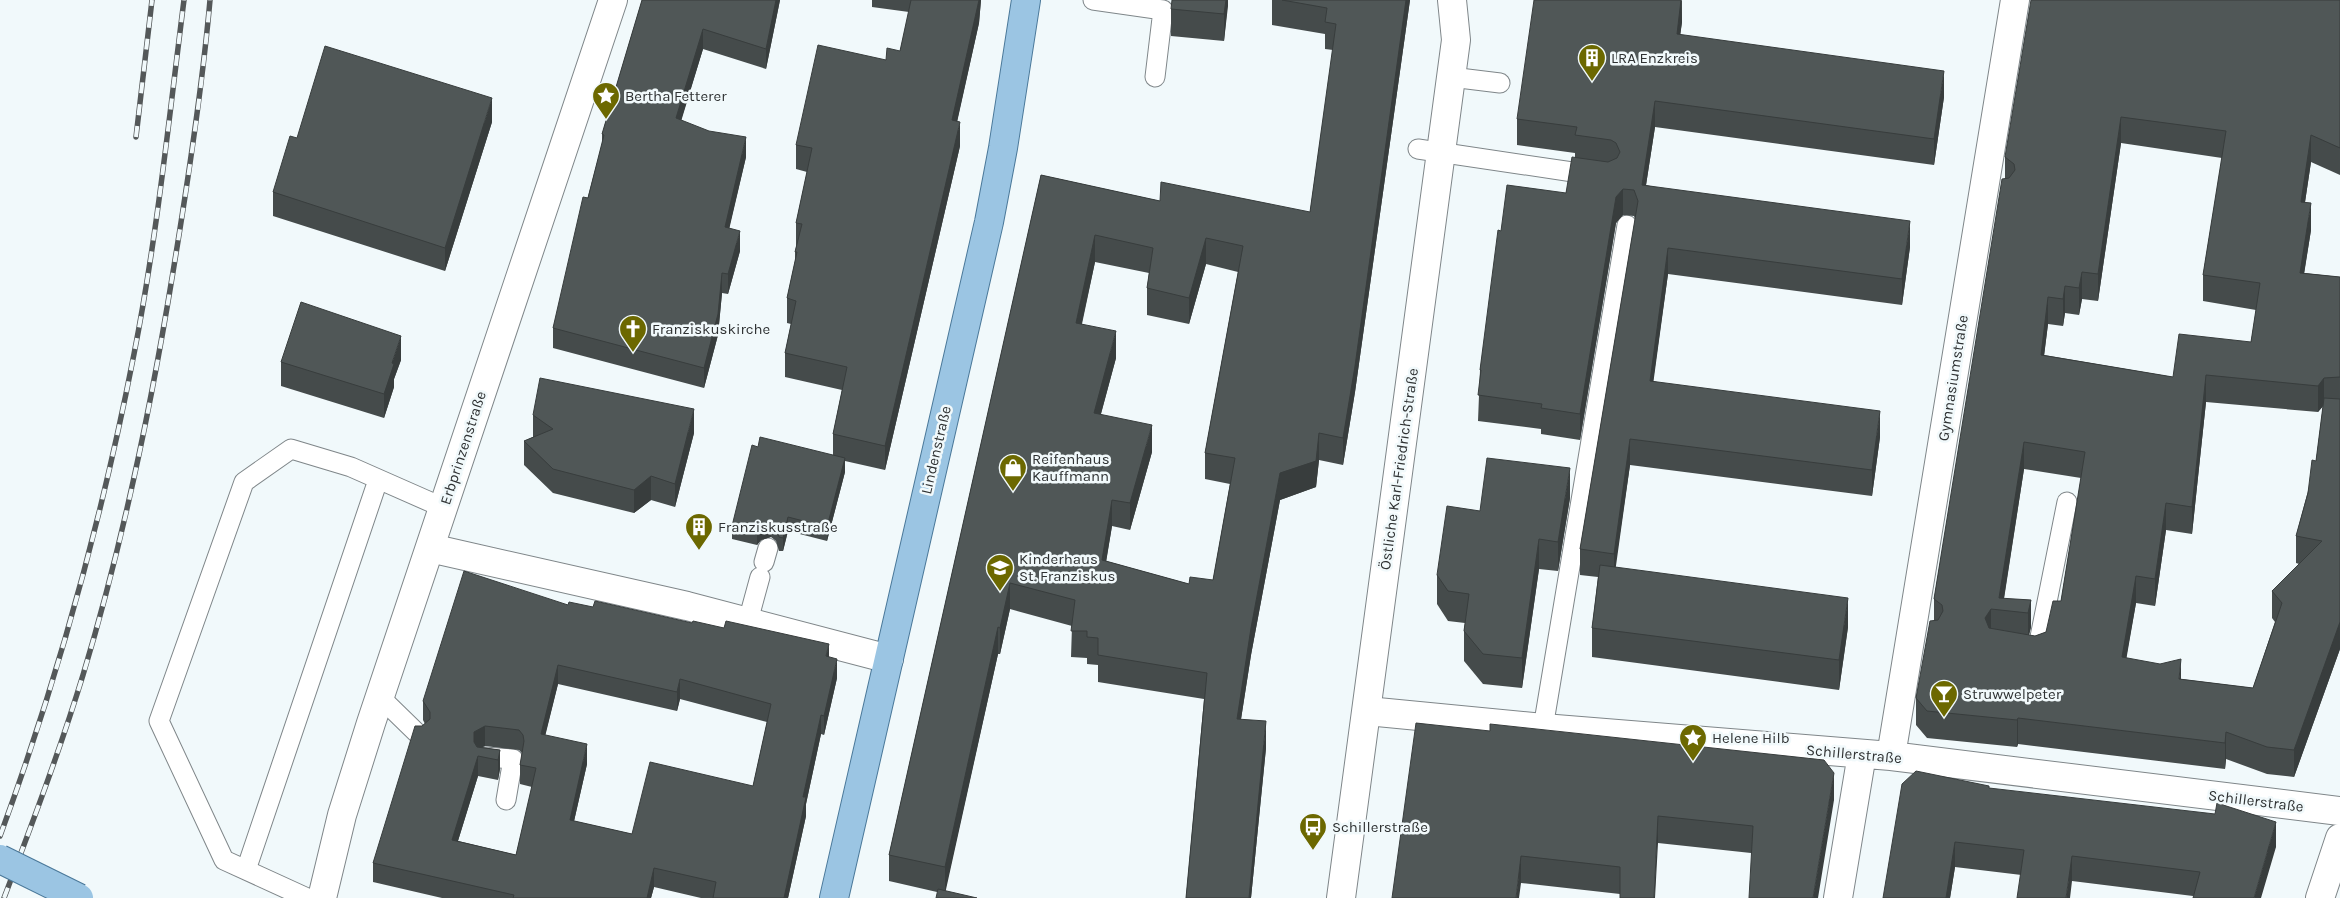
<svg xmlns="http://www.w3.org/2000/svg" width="2340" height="898" font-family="Karla,sans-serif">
<rect width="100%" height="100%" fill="#f1f9fb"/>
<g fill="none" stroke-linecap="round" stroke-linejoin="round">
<defs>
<path id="lane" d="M1093,0L1163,10L1155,77
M1451,77L1500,83
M1418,149L1593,175
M764,562L768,548
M748,621L760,577
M2030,651L2037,652L2067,502
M380,697L419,735
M1543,728L1627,225
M484,757L513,759L506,800
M246,870L378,480
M307,898L224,860L159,721L244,482L291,449L351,467L444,508"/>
<path id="street" d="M430,548L687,606L889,659
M1367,711L1543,728L1891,756L2340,811
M1891,756L2015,0
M322,898L342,815L371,723L613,0
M1838,898L1862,754"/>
<path id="secondary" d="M1341,898L1456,40L1452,0
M2320,898L2340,838"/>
<path id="primary" d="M834,898L989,222L1003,148L1026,0"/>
</defs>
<use href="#lane" stroke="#7f8689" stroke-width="21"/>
<use href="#street" stroke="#7f8689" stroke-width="30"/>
<use href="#secondary" stroke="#7f8689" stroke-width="30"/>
<use href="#primary" stroke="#4a7899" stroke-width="30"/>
<use href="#lane" stroke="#fff" stroke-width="19"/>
<use href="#street" stroke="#fff" stroke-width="28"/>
<use href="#secondary" stroke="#fff" stroke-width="28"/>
<use href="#primary" stroke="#9bc5e3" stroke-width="28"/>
<defs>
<path id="rail" d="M136,137L152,0
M0,836C58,679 102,518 134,354C157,237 169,118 184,0
M4,898C32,824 60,750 83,675C123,543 151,407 173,272C188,181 202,91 210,0"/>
</defs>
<use href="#rail" stroke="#545859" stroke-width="5.5"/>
<use href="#rail" stroke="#f1f9fb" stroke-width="4" stroke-dasharray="11" stroke-linecap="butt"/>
<defs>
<path id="primary-bridge" d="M0,859L79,898"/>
</defs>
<use href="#primary-bridge" stroke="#4a7899" stroke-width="30" stroke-linecap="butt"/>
<use href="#primary-bridge" stroke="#9bc5e3" stroke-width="28"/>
</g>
<path fill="#454b4b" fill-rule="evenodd" d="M642,0H780L766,69L703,49L681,120L746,157L729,228L740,251L728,294L722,293L718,335L704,388L553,348V328L602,144V134Z
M872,0H981L979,23L957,121L960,146L885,470L845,461V472L827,541L788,531L783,551H779L776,541L771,537L761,540L757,545L732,539V526L758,447L833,455V434L842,390L785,377V353L791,324L787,323V298L795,261V252L796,247V223L807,172L796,169V145L886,60L900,51L909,12L872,7Z
M1228,0L1224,41L1171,36V9Z
M1272,0H1410L1355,392L1343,465L1319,460L1316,487L1280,500L1251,655L1241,719L1266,748L1251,898H1186L1204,699L1098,682V665L1087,664V658L1071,657L1072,626L1010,609L1000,654H998L945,891L937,892L889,881V855L1041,175L1160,201L1310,212L1333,50L1325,49V34L1272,25ZM1095,262L1149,273L1147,288V315L1189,324L1206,264L1238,272L1205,453V479L1230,484L1213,580L1189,584L1106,561L1112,526L1130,530L1152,452L1101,414L1116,358L1082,324Z
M1682,0V22L1680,35L1944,97L1934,165L1655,127L1646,185L1910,247L1902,305L1668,274L1653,381L1880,437L1872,496L1630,465L1615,567L1848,627L1839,690L1592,657V628L1598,577L1580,575V549L1635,219L1634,216L1623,215L1616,223L1580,440L1541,434V429L1478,421L1480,370L1501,231L1566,193L1575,157V153L1517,145V119Z
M2340,0V175L2311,162L2305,202L2311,230L2304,273L2340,277V649L2294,777L2267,774L2226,759L2225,769L2018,744L2017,747L1927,738L1916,725V698L1934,621V599L2005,179V157ZM2121,143L2222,158L2203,275V301L2256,310L2251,342L2173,377L2044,355L2048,324L2063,326L2065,313L2079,315L2082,299L2098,301ZM2206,402L2318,412L2323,406L2316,461L2296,536V563L2299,564L2272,591V618L2275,622L2253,688L2181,679L2126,658L2136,603L2155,606L2166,530L2192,534ZM2024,469L2081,478L2061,601L2046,632L2035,636L2029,635L2031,627V600L2004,599Z
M492,122L445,271L273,216V192L297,138Z
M401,360L394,379V387L384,418L281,386V362Z
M533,415L694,433L675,507L651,500L634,513L553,493L524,465V441L533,437Z
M1570,498L1558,571L1539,569L1522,688L1483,684L1464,661V631L1465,623L1448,621L1437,604V575L1480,511Z
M568,605L829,657L837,678L824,735L821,734L806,804V816L788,898H701L654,887L651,898H442L373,882V863L425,724L423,720V701ZM558,684L677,711L680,699L767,722L753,786L632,834L574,821L587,764L545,735ZM485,746L519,750L522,753L520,765V784L532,787L516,855L458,841L478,776L498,780L500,769V750L482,747Z
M1416,723L1834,800L1751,853L1658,843L1620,894L1521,883Z
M1989,788L2276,847L2193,896L2072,881L1955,867L1950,898H1883Z"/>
<path fill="#383d3d" d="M776,0H780L766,69V49Z
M979,0H981L979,23L952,145V120Z
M1226,0H1228V6L1224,41V14Z
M1406,0H1410L1355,392L1343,465V438Z
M1681,0L1682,22L1677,60V34Z
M703,29V49L676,138V118Z
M1944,71V97L1934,165V139Z
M492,98V122L445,271V248Z
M1655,101V127L1642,211V185Z
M2121,117V143L2098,301V274Z
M960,122V146L885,470V446Z
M2311,135V162L2301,229V202Z
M746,137V157L725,247V227Z
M1623,189V215L1616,223L1580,440V414L1616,197Z
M2311,203V230L2300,300V273Z
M1910,221V247L1902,305V279Z
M740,231V251L728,294V274Z
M1095,235V262L1076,349V323Z
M1206,238V264L1189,324V298Z
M1668,248V274L1650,407V381Z
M2082,272V299L2079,315V288Z
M722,273V293L718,335L704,388V368Z
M2065,286V313L2063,326V299Z
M2048,297V324L2041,381V355Z
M1116,331V358L1094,439V413Z
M401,336V360L394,379V387L384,418V394L392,363Z
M2206,375V402L2192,534V507Z
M2324,378V405L2318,412V386Z
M694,409V433L675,507V484Z
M1880,411V437L1872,496V470Z
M1152,425V452L1130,530V503Z
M1319,433V460L1316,487L1280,500L1251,655L1237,745V719L1251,628L1280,473Z
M1630,439V465L1614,580V554Z
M2024,442V469L2002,610L1999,598Z
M845,458V472L827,541V527Z
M1570,468V498L1558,571V542Z
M651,476V500L634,513V490Z
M1112,500V526L1102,587V560Z
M2166,503V530L2155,606V579Z
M788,517V531L783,551V538Z
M771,524V537L761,540L757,545V532L761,526Z
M1539,539V569L1522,688V658Z
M2136,576V603L2122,684V657Z
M1010,583V609L1000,654V628Z
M1848,598V627L1839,690V660Z
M2031,600V627L2028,639V613Z
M1991,609V636L1985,618Z
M2340,622V649L2294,777V750Z
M998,627V654L945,894V867Z
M829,644V663L826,656Z
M837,659V678L824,735V716Z
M2181,659V686L2179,679Z
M558,665V684L541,753V734Z
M680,679V699L677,711V692Z
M821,715V734L806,804V816L788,898H784L803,797Z
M2018,718V744L2017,747V720Z
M1266,721V748L1251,898H1249Z
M485,726V746L474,751V732Z
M2226,732V759L2225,769V743Z
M587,744V764L570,839V820Z
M500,750V769L498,780V760Z
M478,756V776L452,860V840Z
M1834,773V800L1818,898H1813Z
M1658,816V843L1655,898H1654Z
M2276,822V847L2261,898H2254Z
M1955,842V867L1950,898H1946Z
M1521,856V883L1519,898H1516Z
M2072,856V881L2070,898H2066Z
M654,868V887L651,898H647Z"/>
<path fill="#505757" stroke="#383d3d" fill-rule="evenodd" d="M642,0H776L766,49L703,29L676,118L709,131L746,137L725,227L740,231L728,274L722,273L718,314L704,368L553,328L583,197L588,198L604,135L602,134Z
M911,0H979L952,120L960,122L885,446L833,434L847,367L785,353L796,301L787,298L797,252H795L802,224L796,223L812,148L796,145L818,45L886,60L887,48L900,51Z
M1172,0H1226L1224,14L1171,9Z
M1282,0H1406L1355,366L1343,438L1319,433L1316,461L1280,473L1251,628L1237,719L1266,721L1249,898H1186L1207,673L1098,655V638L1087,637V631H1071L1075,600L1010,583L1000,628L998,627L945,867L889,855L1041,175L1160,201L1161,182L1310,212L1336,24L1325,22L1327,8ZM1095,235L1153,248L1147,288L1189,298L1206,238L1243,246L1205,453L1235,458L1213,580L1190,577L1189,584L1102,560L1112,500L1130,503L1152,425L1094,413L1116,331L1076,323Z
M1534,0H1681L1677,34L1944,71L1934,139L1655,101L1642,185L1910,221L1902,279L1668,248L1650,381L1880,411L1872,470L1630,439L1614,554L1580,549L1638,201L1634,190L1623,189L1616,197L1580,414L1541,408L1542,404L1478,395L1481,370H1480L1498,230L1501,231L1507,185L1566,193L1572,157L1608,162L1617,158L1620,152L1616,143L1611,140L1575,135L1577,127L1517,119Z
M2031,0H2340V148L2311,135L2301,202L2311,203L2300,273L2340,277V377L2324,378L2318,386L2206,375L2192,507L2166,503L2155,579L2136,576L2122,657L2160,664L2181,659L2179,679L2253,688L2282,603L2272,591L2322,541L2296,536L2308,493L2312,460L2316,461L2324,398L2340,399V622L2294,750L2267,747L2226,732L2225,743L2018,718L2017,720L1927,711L1916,698L1930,621L1938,620L1943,611L1942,605L1934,599L2002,179L2009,178L2015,170L2014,164L2005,157ZM2121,117L2226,131L2203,275L2260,283L2251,342L2179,334L2173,377L2041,355L2048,297L2063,299L2065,286L2079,288L2082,272L2098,274ZM2024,442L2085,452L2061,601H2053L2046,632L2035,636L1989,628L1985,618L1991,609L2028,613L2031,600L1999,598Z
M325,46L492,98L445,248L273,192L290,136L297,138Z
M301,302L401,336L392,363L394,364L384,394L281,362Z
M540,378L694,409L675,484L651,476L634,490L553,469L524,441L553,429L533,415Z
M760,437L845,458L827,527L788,517L783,538L779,537L776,527L771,524L761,526L757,532L732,526L752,445L758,447Z
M1487,458L1570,468L1558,542L1539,539L1522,658L1483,654L1464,631L1469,594L1448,591L1437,575L1447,506L1480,511Z
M1600,565L1848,598L1839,660L1592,628Z
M464,571L568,605L569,602L593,607L595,601L692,623L693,621L724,628L726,621L829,644L826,656L837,659L824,716L821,715L803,797H806L784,898H713L716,882L654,868L647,898H513L514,895L373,863L415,726H422L430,719V712L423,701ZM558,665L677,692L680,679L771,704L753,786L650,762L632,834L570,820L587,744L541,734ZM485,726L519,730L523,735L524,741L520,765L536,768L516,855L452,840L478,756L498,760L500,750L477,747L474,742V732Z
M1416,723L1490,731V724L1824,760L1834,773L1813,898H1749L1753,826L1658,816L1654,898H1620V867L1521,856L1516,898H1392Z
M1916,771L1989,786V788L2215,814L2217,803L2276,822L2254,898H2193L2200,872L2072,856L2066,898H2017L2024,850L1955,842L1946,898H1883L1902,784Z
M938,889L977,898H936Z"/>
<defs>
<symbol id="building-pin" viewBox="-11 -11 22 30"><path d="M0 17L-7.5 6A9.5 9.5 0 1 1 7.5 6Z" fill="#6c6800" stroke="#f1f9fb"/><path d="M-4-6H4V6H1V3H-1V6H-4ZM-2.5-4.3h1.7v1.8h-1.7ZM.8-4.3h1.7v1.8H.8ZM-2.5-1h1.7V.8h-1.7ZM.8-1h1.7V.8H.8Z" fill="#fff"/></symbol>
<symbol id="sight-pin" viewBox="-11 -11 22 30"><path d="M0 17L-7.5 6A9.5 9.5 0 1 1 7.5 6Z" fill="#6c6800" stroke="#f1f9fb"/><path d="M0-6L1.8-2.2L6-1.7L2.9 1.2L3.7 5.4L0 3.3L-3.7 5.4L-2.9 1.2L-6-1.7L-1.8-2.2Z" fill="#fff"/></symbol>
<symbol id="church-pin" viewBox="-11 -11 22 30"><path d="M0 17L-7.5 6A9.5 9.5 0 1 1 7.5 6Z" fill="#6c6800" stroke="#f1f9fb"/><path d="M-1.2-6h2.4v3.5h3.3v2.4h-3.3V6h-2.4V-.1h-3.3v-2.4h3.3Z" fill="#fff"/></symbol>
<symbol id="shop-pin" viewBox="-11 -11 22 30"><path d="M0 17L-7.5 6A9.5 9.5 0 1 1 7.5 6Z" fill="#6c6800" stroke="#f1f9fb"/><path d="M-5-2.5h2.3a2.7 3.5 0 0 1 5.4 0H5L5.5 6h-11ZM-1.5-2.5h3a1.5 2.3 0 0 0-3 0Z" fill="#fff"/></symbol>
<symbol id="school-pin" viewBox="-11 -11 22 30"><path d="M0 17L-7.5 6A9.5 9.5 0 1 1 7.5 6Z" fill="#6c6800" stroke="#f1f9fb"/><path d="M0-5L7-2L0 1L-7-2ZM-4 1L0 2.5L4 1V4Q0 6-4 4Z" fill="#fff"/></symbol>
<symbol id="bar-pin" viewBox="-11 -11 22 30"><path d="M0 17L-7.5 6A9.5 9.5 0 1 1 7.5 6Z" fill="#6c6800" stroke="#f1f9fb"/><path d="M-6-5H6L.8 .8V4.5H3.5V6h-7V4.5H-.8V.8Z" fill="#fff"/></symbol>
<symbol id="bus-pin" viewBox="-11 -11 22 30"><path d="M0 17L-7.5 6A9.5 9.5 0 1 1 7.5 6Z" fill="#6c6800" stroke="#f1f9fb"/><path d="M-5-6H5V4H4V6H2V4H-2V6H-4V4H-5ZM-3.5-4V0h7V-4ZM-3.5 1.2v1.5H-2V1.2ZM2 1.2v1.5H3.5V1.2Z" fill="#fff"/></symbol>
</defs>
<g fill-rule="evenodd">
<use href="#building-pin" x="1576" y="42" width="32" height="43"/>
<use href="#sight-pin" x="590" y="80" width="32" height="43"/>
<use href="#church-pin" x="617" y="313" width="32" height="43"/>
<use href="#shop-pin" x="997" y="452" width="32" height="43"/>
<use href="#building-pin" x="683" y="511" width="32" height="43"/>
<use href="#school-pin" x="984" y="552" width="32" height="43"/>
<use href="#bar-pin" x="1928" y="678" width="32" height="43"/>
<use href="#sight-pin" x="1677" y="722" width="32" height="43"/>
<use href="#bus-pin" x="1297" y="811" width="32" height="43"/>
</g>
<g text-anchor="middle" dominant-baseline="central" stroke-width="5" stroke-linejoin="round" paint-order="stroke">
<g font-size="15" fill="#2f3233" stroke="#f1f9fb" text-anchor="start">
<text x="1611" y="58">LRA Enzkreis</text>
<text x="625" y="96">Bertha Fetterer</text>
<text x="652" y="329">Franziskuskirche</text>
<text x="1032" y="459">Reifenhaus<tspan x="1032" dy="17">Kauffmann</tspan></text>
<text x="718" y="527">Franziskusstraße</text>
<text x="1019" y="559">Kinderhaus<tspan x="1019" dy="17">St. Franziskus</tspan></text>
<text x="1963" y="694">Struwwelpeter</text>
<text x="1712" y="738">Helene Hilb</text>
<text x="1332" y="827">Schillerstraße</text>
</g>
<g font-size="15" fill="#2f3233" stroke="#f1f9fb">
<text transform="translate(1953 378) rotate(-81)">Gymnasiumstraße</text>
<text transform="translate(463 448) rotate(-72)">Erbprinzenstraße</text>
<text transform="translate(936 450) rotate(-77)">Lindenstraße</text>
<text transform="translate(1399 469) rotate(-82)">Östliche Karl-Friedrich-Straße</text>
<text transform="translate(1854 754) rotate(5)">Schillerstraße</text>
<text transform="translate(2256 801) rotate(7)">Schillerstraße</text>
</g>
</g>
</svg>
